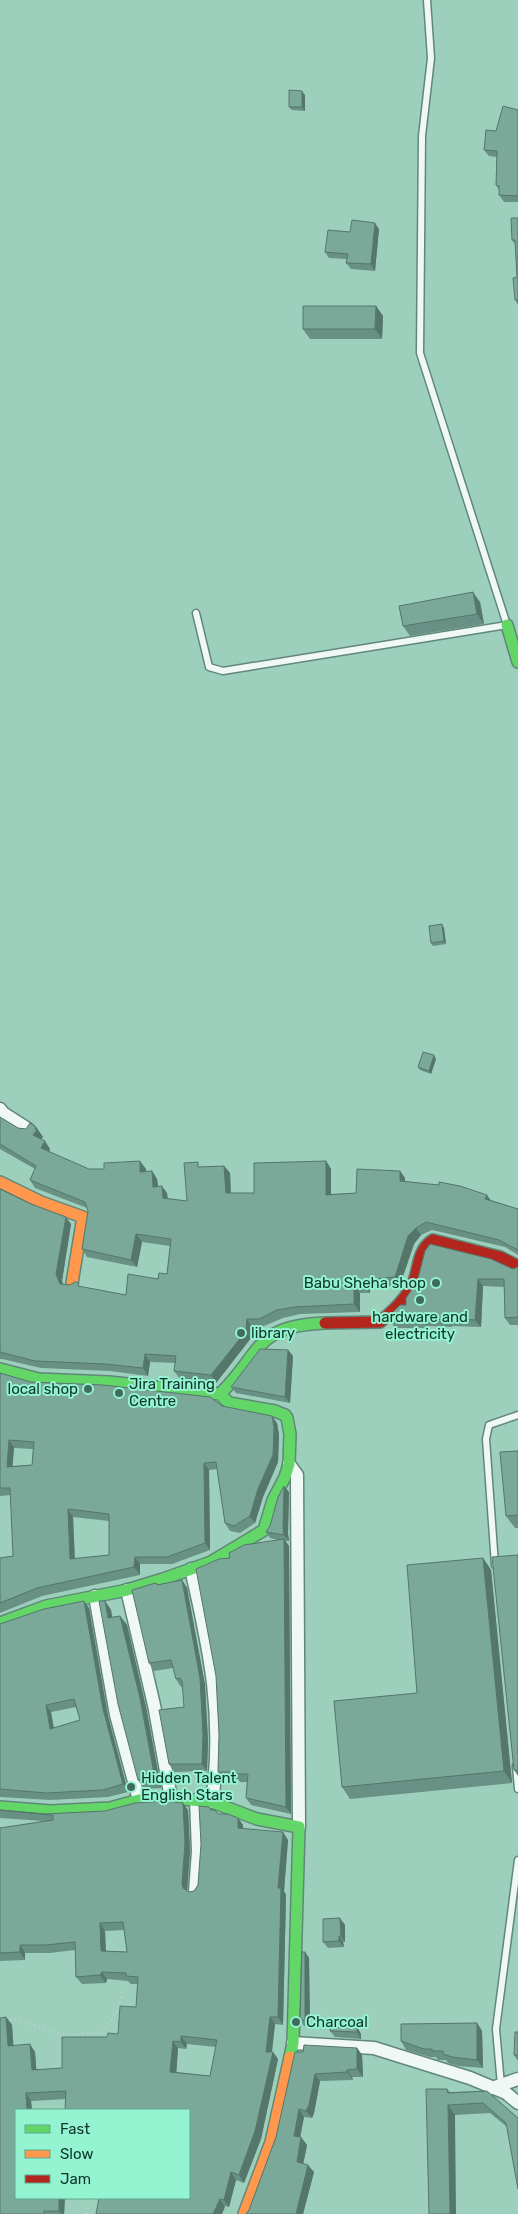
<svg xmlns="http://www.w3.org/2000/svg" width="518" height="2214" font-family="Rubik,sans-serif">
<rect width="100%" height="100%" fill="#9dcfbd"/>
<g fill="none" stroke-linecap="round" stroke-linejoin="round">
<defs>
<path id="lane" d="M196,613L209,667L223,671L507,625L420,353L422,136L431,58L427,0
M495,1565L486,1439L489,1425L518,1415
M516,1766L518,1789
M501,2085L496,2029L518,1860"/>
<path id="street" d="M0,1109L3,1113L28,1129
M289,1464L297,1475L299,1827
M191,1569C210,1651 224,1717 212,1802
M127,1590L154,1705L171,1798
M95,1596L116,1715L139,1800
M195,1892L198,1851L196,1800
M293,2043L374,2048L470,2078L506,2093L518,2103
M492,2088L518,2079"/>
<path id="fast" d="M507,625L518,662
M0,1369L39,1379L109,1382L220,1394C263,1352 253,1326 325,1323
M0,1623L46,1606L127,1590L163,1579L211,1562L264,1530L273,1500L285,1477L289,1464L290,1434L287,1418L285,1415L275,1411L229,1403L220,1394
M0,1807L51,1811L110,1808L139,1800L171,1798L212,1802L257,1819L299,1827L293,2043L290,2057"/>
<path id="slow" d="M0,1182L41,1202L83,1217L72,1283
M244,2214L271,2142L290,2057"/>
<path id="jam" d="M325,1323L380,1322C392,1312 405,1300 412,1286C420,1270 416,1251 433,1240L500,1257L518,1266"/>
</defs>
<use href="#lane" stroke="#61877a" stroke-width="9"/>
<use href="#street" stroke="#61877a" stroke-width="15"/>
<use href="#fast" stroke="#61877a" stroke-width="14"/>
<use href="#slow" stroke="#61877a" stroke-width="14"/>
<use href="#jam" stroke="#61877a" stroke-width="14"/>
<path stroke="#c2d2cc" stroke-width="2.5" stroke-dasharray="1 4" stroke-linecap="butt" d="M104,1940H106L108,1952
M0,2018L15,2020L67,2036L103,2032L118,2010L124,1986L118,1977
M86,2214L90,2198"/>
<use href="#lane" stroke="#f0f8f5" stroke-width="6"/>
<use href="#street" stroke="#f0f8f5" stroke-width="12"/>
<use href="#fast" stroke="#63d668" stroke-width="11"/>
<use href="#slow" stroke="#ff974d" stroke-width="11"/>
<use href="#jam" stroke="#b3261e" stroke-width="11"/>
</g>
<path fill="#699084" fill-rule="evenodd" d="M305,95V111L292,110L289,107Z
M518,110V202H504L499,195V190L496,185L497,157L489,156L484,150L496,131Z
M518,218V305L515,300L517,277L515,244L512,240Z
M379,229L375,271L351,269L346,263L347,259L329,258L325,252L350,232Z
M376,306L383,316L382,339H310L303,329Z
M480,602L484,624L410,636L403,626Z
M444,928L446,944L433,946L431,943Z
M436,1059L431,1074L420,1070L418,1067Z
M0,1117L18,1128L26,1129L36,1127L43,1137L41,1139L50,1149L49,1152L89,1169H146V1171H152L157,1179L158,1186L167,1193L168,1199L187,1201L202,1167L224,1166L230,1173L231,1193H254L326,1161L331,1169V1194L356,1193L400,1171L405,1178V1181L491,1200L518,1209V1255L505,1247L432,1230L421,1235L414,1244L400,1285L370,1288V1293H360V1312L300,1314L283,1318L264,1326L252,1327L251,1338L216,1383L180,1379L174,1371L175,1363L150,1362L148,1376L110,1371L41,1368L2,1359H0V1189L71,1224L62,1281L63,1284L126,1295L167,1274L170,1246L142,1242L137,1267L87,1257L82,1249L88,1211L87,1208L35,1188L30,1180L35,1169L0,1149Z
M518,1267V1325H510L505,1318L504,1287L483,1286L481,1327L452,1326V1327L428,1326V1328H395L390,1320L406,1305V1298Z
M288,1350L293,1356L290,1403L236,1393L231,1387Z
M0,1373L31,1382L222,1406L277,1423L279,1435L278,1462L263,1497L255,1523L240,1533L230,1531L225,1523L218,1469L209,1470L210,1550L172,1564H140V1575L42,1596L0,1613V1558L13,1556L11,1495L0,1496ZM14,1448L33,1449L32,1465L12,1466ZM73,1517L109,1521V1555L75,1559Z
M518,1451V1528H515L506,1516Z
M289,1492L288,1534L289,1541H285L289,1546L291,1814L251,1805L246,1798L247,1782H240L238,1779H224L218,1772L230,1558L278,1540L270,1538L266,1532Z
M518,1555V1776L514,1770Z
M483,1558L491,1570L512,1783L350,1799L342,1787L417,1693Z
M182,1580L187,1588L205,1685L208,1741L207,1771L174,1772L169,1764L184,1707L183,1687H181L176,1679L173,1668L154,1671L149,1663L157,1585Z
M105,1601L111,1610L112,1617L120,1616L127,1625L146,1707L161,1788L144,1789L138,1780Z
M89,1608L108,1716L128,1792L108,1797L51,1800L0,1797V1624ZM76,1707L80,1720L54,1728L51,1712Z
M209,1807L212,1810L218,1814L238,1818L243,1825V1828L288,1840L284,1891L286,1895L283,2025L275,2024L272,2052L278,2059L261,2139L244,2183L236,2180L229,2207L189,2198L66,2099L31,2101L32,2110H16V2198H65L64,2214H0L6,2017L12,2025L13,2045L35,2052L36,2070L62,2068L107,2037L118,2034L136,2007L138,1984H131L128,1981L107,1979L106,1983L82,1984L76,1977L75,1950L50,1953H25V1960L0,1961V1828L43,1821L0,1818V1810L45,1814L188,1810L190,1851L187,1891L189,1892L194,1891L198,1885ZM124,1930L127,1952L106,1951L105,1931ZM187,2044L216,2047L210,2076L176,2072L178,2048L186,2049Z
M345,1925V1942H343L344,1947L328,1948L323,1942Z
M305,1952L309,1958L310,2026H304L300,2020Z
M477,2023L482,2031L483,2068L458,2066L448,2063L446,2060H438L436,2057H430L406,2050L401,2041Z
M357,2027L361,2034V2039L335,2037L330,2031Z
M518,2032V2061L514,2055Z
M357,2048L362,2055L363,2077H352L353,2080L320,2081L314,2113L312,2118L304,2117L300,2137L307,2145L303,2164L314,2172L303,2214H246L249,2210L276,2137L303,2052Z
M447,2089L450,2092L487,2091L518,2118L507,2127L490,2113L455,2115L429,2214Z"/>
<path fill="#55766b" d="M302,91L305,95V111L302,107Z
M375,223L379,229L375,271L371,264Z
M376,306L383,316L382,339L375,329Z
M473,592L480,602L484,624L477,614Z
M442,924L444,928L446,944L444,941Z
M434,1055L436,1059L431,1074L429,1071Z
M36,1127L43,1137L39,1143L33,1135Z
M45,1141L50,1149L46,1156L41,1148Z
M140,1161L146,1169V1179L140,1172Z
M326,1161L331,1169V1202L326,1195Z
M224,1166L230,1173L231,1201L226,1193Z
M152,1171L157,1179L159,1194L153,1187Z
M400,1171L405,1178V1188L400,1181Z
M162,1186L167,1193L168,1206L163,1198Z
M487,1195L492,1202L485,1199Z
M66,1217L71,1224L62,1281L66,1291L60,1284L56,1274Z
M416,1228L421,1235L414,1244L400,1285L395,1277L408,1236Z
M136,1234L142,1242L137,1267L131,1260Z
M478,1279L483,1286L481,1327L475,1320Z
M365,1280L370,1288V1293L365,1285Z
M354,1285L360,1293V1312L354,1304Z
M423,1318L428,1326V1328L423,1320Z
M447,1318L452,1326V1327L447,1320Z
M247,1319L252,1327L251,1338L216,1383L211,1375Z
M288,1350L293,1356L290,1403L285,1397Z
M145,1354L150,1362L148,1376L143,1368Z
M272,1416L277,1423L279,1435L278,1462L263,1497L255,1523L250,1516Z
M9,1440L14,1448L12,1474L7,1467Z
M204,1463L209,1470L210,1550L205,1543Z
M284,1486L289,1492L288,1534L289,1541L284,1535L283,1527Z
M68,1509L73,1517L75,1567L70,1559Z
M284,1539L289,1546L291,1814L286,1807Z
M135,1557L140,1564V1575L134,1567Z
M483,1558L491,1570L512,1783L504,1771Z
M182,1580L187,1588L205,1685L208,1741L207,1771L202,1764Z
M84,1601L89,1608L108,1716L128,1792L123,1784L103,1709Z
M105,1601L111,1610L114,1627L108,1618Z
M120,1616L127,1625L146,1707L161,1788L155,1779Z
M46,1705L51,1712L55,1737L50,1729Z
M183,1803L188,1810L190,1851L187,1892L183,1888L182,1884Z
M238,1818L243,1825V1836L238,1828Z
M283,1832L288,1840L284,1891L286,1895L283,2025L278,2017V1888Z
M340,1918L345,1925V1942L341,1936Z
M100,1923L105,1931L106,1958L101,1951Z
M339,1936L343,1942L344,1947L339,1941Z
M20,1945L25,1953V1960L20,1952Z
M305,1952L309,1958L310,2026L305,2020Z
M102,1972L107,1979L106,1983L100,1975Z
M6,2017L12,2025L14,2053L8,2046Z
M270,2017L275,2024L271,2059L266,2052Z
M477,2023L482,2031L483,2068L477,2060Z
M357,2027L361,2034V2039L357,2032Z
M181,2036L187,2044L186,2049L181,2042Z
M173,2041L178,2048L176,2079L170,2072Z
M30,2044L35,2052L37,2078L32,2070Z
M357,2048L362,2055L363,2077L357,2069Z
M273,2052L278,2059L261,2139L244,2183L239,2175Z
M347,2070L352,2077L353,2080L347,2072Z
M315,2074L320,2081L314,2113L312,2118L306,2111Z
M26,2093L31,2101L32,2110H27Z
M448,2105L455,2115L456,2214H450Z
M299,2109L304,2117L299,2143L294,2136Z
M301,2137L307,2145L302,2170L297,2162Z
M308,2165L314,2172L303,2214H296Z
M231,2172L236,2180L229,2207L224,2200Z
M59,2198H65L64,2214H61L59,2211Z
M220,2199L225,2207L222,2214H213Z"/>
<path fill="#7aa899" stroke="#55766b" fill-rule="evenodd" d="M289,90L302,91V107H289Z
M503,106L518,110V196L499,195V186L496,185L497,151L484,150L486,130L496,131Z
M511,218H518V300H515L513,278L517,277L515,240H512Z
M352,220L375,223L371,264L346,263L348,254L325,252L328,230L350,232Z
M303,306H376L375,329H303Z
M473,592L477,614L403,626L399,606Z
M442,924L444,941L431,943L429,926Z
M423,1052L434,1055L429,1071L418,1067Z
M0,1117L18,1128L26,1129L30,1123L36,1127L35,1129L37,1130L33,1135L45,1141L41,1148L89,1169H104V1163L140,1161V1172L152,1171L153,1187L162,1186L163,1198L187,1201L184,1163L198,1162V1167L224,1166L226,1193H254V1163L326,1161V1195L356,1193L357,1169L400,1171V1181L439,1185V1182L460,1186L487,1195L485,1199L518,1209V1250L499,1240L426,1222L416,1228L408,1236L395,1277L365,1280V1285H354V1304L295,1307L277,1310L259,1319H247L246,1331L211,1375L174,1371L176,1356L145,1354L143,1368L105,1364L35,1361L0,1352V1189L31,1204L66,1217L56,1274L60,1284L70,1285L75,1282L79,1283L78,1286L126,1295L128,1274L158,1279L159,1273L167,1274L171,1239L136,1234L131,1260L82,1249L88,1211L85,1202L30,1180L36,1166L0,1144Z
M430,1244L491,1259L513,1269L518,1267V1317L505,1318L504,1279H478L475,1320L447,1318V1320L423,1318V1320H390V1315L400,1305H406V1298L417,1282L425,1251Z
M260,1349L288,1350L285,1397L231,1387Z
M0,1373L31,1382L103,1385L210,1397L222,1406L272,1416L274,1427L273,1455L258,1489L250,1516L234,1526L225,1523L216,1462L204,1463L205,1543L167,1557H135L134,1567L37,1588L0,1603V1558L13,1556L10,1488H0ZM9,1440L34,1442L32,1465L7,1467ZM68,1509L109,1514V1555L70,1559Z
M518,1451V1515L506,1516L500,1452Z
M284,1486L283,1527L284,1535L266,1532L270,1526L278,1497Z
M284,1539L286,1807L246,1798L248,1774H235V1772H218L219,1734L216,1676L196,1569L219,1559L230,1558L229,1553L244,1545Z
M518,1555V1774V1770H514L492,1557Z
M483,1558L504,1771L342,1787L334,1701L417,1693L407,1565Z
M182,1580L200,1678L203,1734L202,1764H169L159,1710L184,1707L182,1681L180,1678L176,1679L171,1660L149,1663L132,1590L152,1584L156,1583L157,1585Z
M84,1601L103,1709L123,1784L103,1790L46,1793L0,1789V1624L44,1609ZM74,1699L80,1720L50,1729L46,1705Z
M99,1601H105L108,1618L120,1616L140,1698L155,1779L138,1780L118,1704Z
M166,1801L183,1803L185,1843L182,1884L183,1888L189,1892L194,1891L198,1885L201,1844L199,1806L209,1807L211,1810H215L218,1814H228L238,1818V1828L283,1832L278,1888H281L278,2017H270L266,2052H273L255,2131L239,2175L231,2172L224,2200L220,2199L213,2214H96L99,2198H189V2110H65L66,2091L26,2093L27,2110H16V2198H59V2211H44V2214H0V2018L6,2017L8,2046L30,2044L32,2070L62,2068V2037H107L108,2033L118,2034L120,2006L136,2007L138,1977L126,1976V1973L102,1972L100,1975L76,1977L75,1942L45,1945H20V1952L0,1953V1828L53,1820V1815L0,1810L45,1814L105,1811L135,1803ZM123,1922L127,1952L101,1951L100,1923ZM181,2036L217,2040L210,2076L170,2072L173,2041L181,2042Z
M340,1918L341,1936H339V1941L323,1942V1919Z
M302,1952H305V2020H300Z
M477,2023V2060L452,2057L443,2054V2051H432V2049H424L401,2041V2024Z
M330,2027H357V2032L330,2031Z
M515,2032H518V2055H514Z
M304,2045L357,2048V2069L347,2070V2072L315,2074L309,2105L306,2111L299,2109L294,2136L301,2137L297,2162L308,2165L296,2214H246L249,2210L276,2137L295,2052H303Z
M426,2089H447L448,2093L487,2091L518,2118V2189L506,2123L483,2103L448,2105L450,2214H429Z"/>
<g fill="#3f6c5d" stroke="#94f3d0" stroke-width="2">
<circle cx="436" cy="1283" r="5"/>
<circle cx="420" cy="1300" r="5"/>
<circle cx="241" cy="1333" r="5"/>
<circle cx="88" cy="1389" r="5"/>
<circle cx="119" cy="1393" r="5"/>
<circle cx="131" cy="1787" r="5"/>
<circle cx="296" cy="2022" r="5"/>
</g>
<g text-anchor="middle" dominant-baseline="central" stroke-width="4" stroke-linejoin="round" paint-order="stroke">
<g font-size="15" fill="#0d362a" stroke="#94f3d0" text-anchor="start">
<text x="426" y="1283" text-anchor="end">Babu Sheha shop</text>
<text x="420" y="1317" text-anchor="middle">hardware and<tspan x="420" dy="17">electricity</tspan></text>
<text x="251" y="1333">library</text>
<text x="129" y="1384">Jira Training<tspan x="129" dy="17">Centre</tspan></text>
<text x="78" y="1389" text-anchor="end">local shop</text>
<text x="141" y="1778">Hidden Talent<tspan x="141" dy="17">English Stars</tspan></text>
<text x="306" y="2022">Charcoal</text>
</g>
</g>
<rect x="15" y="2109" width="175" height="90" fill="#94f3d0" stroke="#5ea78e"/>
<rect x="25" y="2125" width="25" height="8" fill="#63d668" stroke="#5ea78e"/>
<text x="60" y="2134" font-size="15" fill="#0d362a">Fast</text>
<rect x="25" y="2150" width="25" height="8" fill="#ff974d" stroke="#5ea78e"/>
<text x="60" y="2159" font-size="15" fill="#0d362a">Slow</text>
<rect x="25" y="2175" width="25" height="8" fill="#b3261e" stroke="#5ea78e"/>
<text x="60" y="2184" font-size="15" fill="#0d362a">Jam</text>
</svg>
